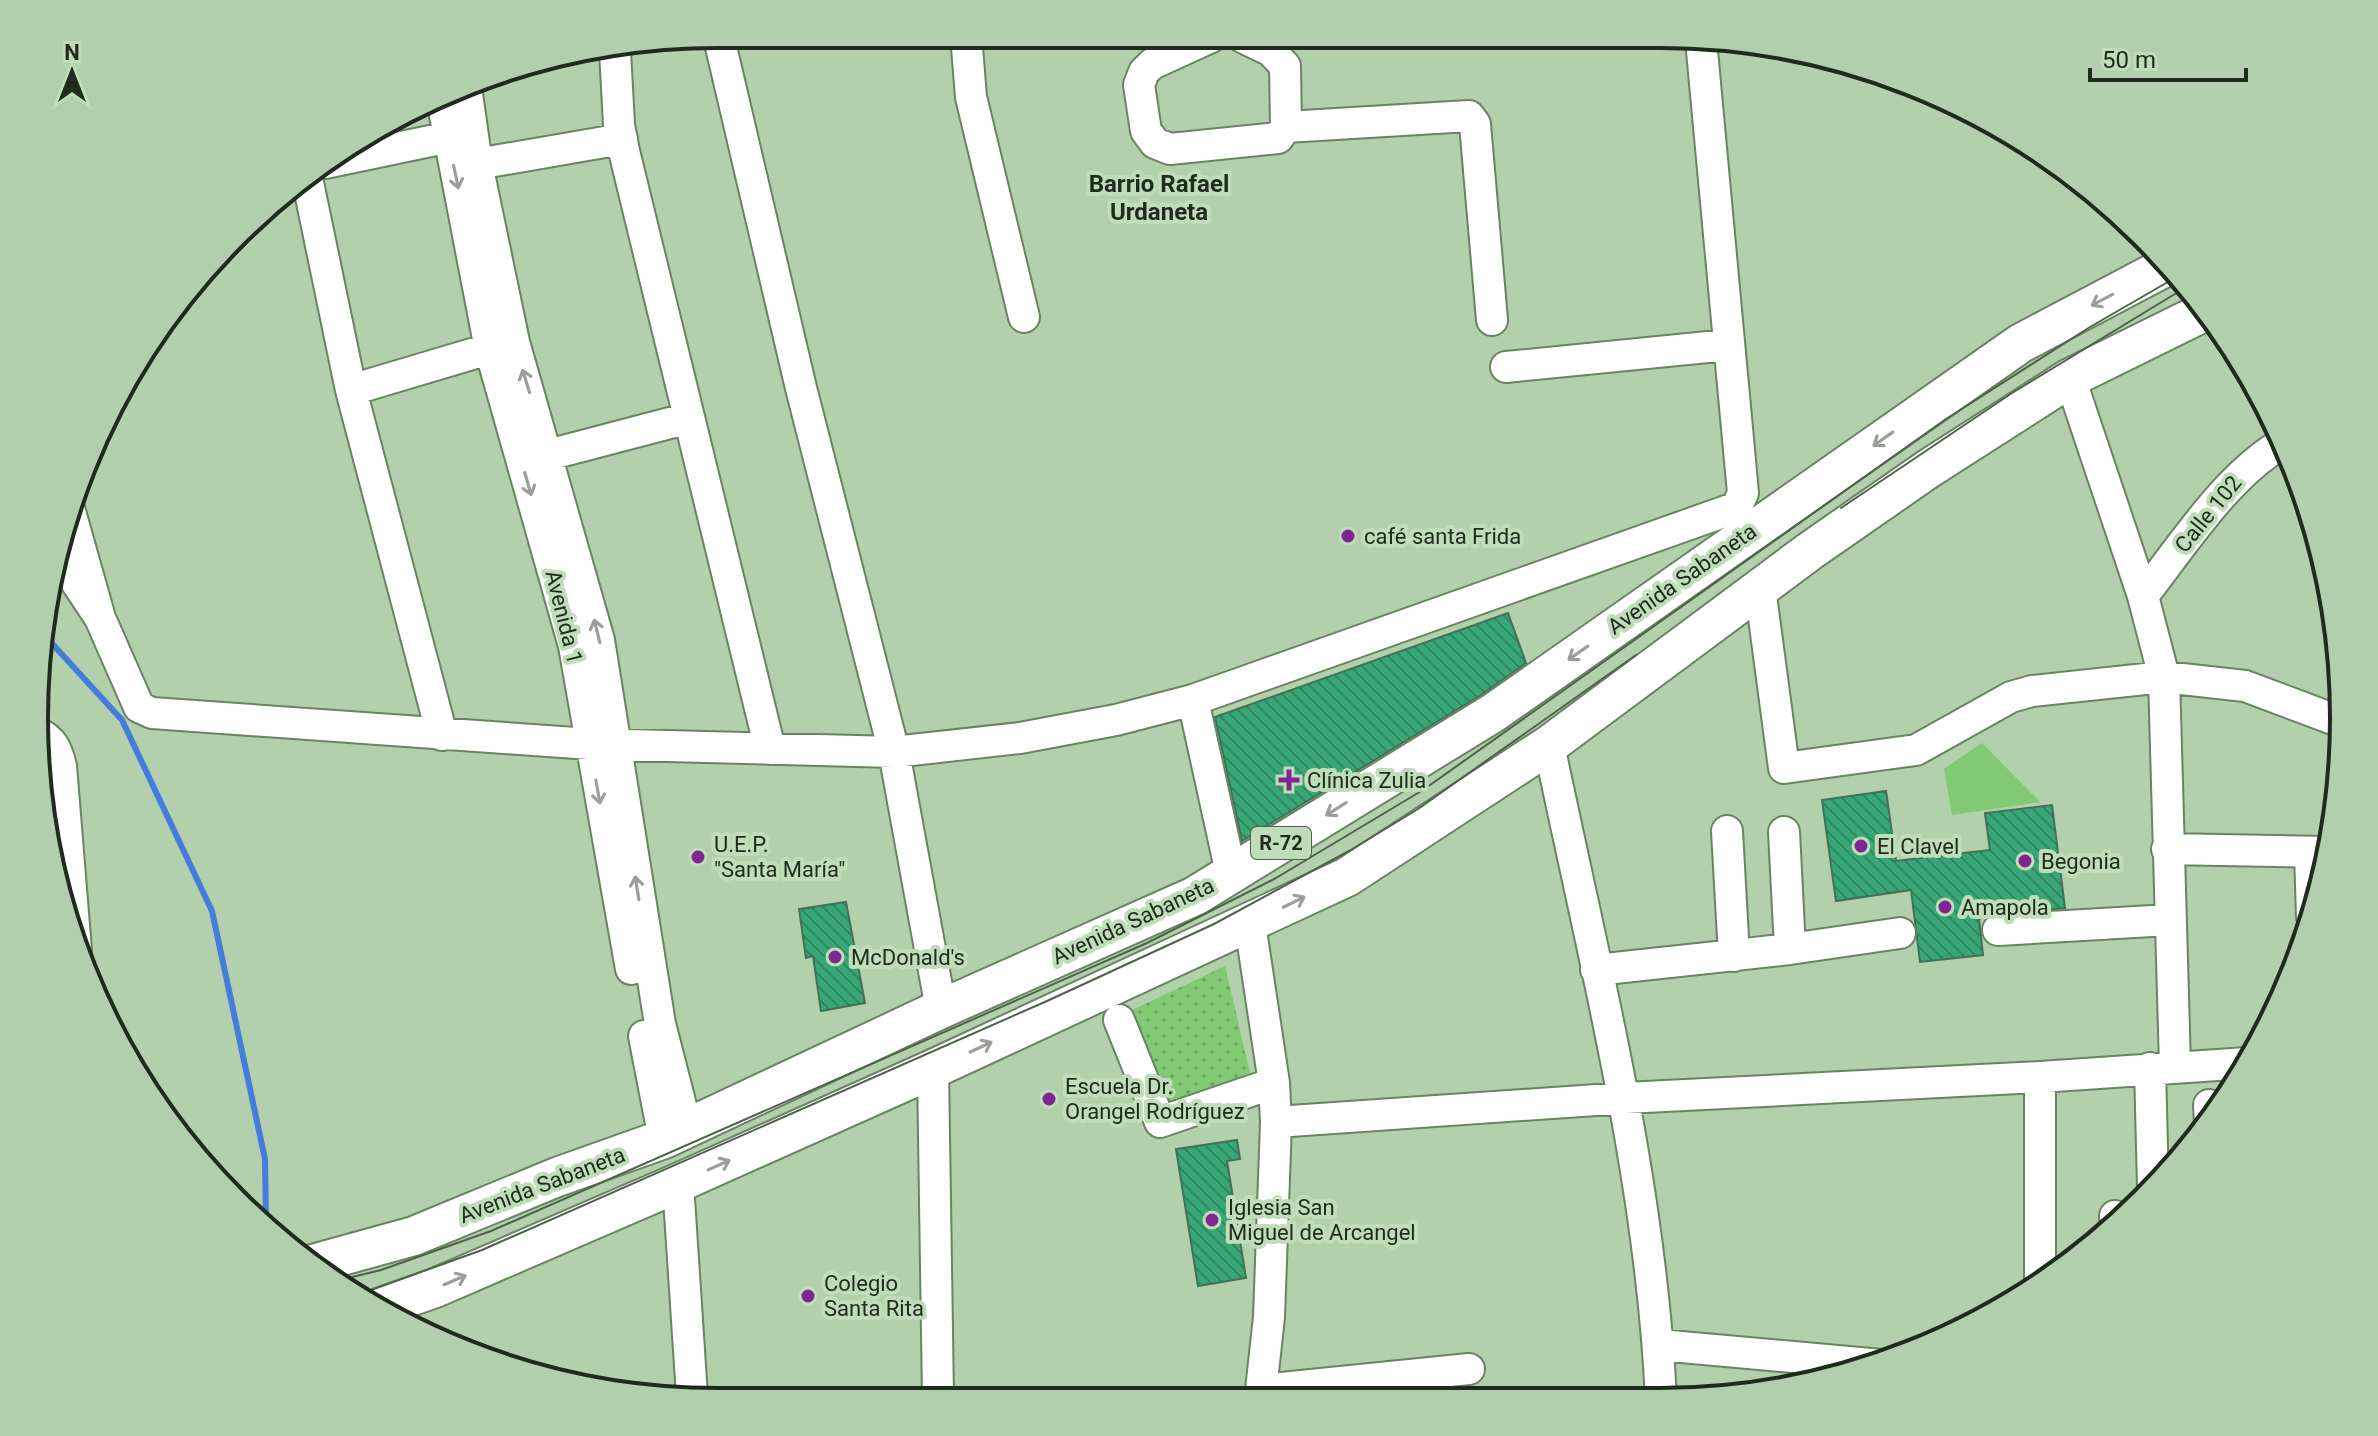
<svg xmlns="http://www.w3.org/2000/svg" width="2378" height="1436" font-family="Roboto,sans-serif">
<defs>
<pattern id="grass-dots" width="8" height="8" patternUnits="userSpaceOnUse" patternTransform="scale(2)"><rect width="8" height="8" fill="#82c973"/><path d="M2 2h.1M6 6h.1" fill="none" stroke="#6aa35e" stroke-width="1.8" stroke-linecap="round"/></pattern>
<pattern id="building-back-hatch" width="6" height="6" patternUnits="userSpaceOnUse" patternTransform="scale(2)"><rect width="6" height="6" fill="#37a776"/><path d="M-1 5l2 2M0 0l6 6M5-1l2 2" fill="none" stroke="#2e8860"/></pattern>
</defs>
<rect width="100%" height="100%" fill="#b1d0ab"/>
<path fill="url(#grass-dots)" d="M1225,966L1250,1073L1171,1105L1130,1011Z"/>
<path fill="#82c973" d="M1982,743L2040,802L1952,815L1944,769Z"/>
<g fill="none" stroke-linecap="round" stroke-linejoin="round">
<path stroke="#457ddd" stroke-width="6" d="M47,638L122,720L212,911L265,1159L266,1222"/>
</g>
<path fill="url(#building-back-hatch)" stroke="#446f58" stroke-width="2" d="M1508,613L1526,663L1481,695L1242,841L1215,717Z
M1886,791L1896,861L1990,850L1985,813L2052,805L2065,908L1989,915L1979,919L1983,955L1920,962L1911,890L1836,901L1822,800Z
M846,902L865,1003L821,1011L813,956L806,958L799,909Z
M1237,1140L1240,1159L1227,1161L1246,1278L1198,1286L1176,1149Z"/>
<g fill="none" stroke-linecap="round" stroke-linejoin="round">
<defs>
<path id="minor" d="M718,34L801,388L894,752L941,1009
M966,35L971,97L1024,317
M1211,37L1152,64L1144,72L1139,85L1146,131L1155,143L1170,149L1278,138L1286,127L1285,66L1271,51L1242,37
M615,51L619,125L624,151L770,749
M466,87L477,164L514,342L599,640L660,1024L687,1129
M442,100L490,349L574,646L631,969
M1286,127L1469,116L1475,124L1492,320
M325,163L464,134
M477,164L622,139
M306,173L351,390L442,735
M1506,367L1728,345
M2070,378L2143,596L2164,677L2175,1066
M351,390L509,343
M548,455L689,418
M60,558L100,618L69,508
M1760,588L1784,768L1916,750L2011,697L2032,691L2164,677L2245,686L2341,722
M2143,596C2182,546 2228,474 2283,443
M100,618L139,707L152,713L590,744L894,752L1020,738L1116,720L1193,700L1732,509L1737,506L1743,493L1701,40
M1193,700L1231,873
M36,732C53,739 57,750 61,766L76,950
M1549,745C1594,962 1651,1179 1661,1400
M1727,831L1734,956
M1784,832L1790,949
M2167,849L2328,852
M2310,852L2312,917
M1250,924L1274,1083L1276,1122L1269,1317L1260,1399
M1998,930L2169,920
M1596,970L1790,949L1900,933
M1119,1020L1160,1122L1274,1083
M644,1036L664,1139
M2150,1068L2153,1187
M933,1069L938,1397
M2209,1105L2210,1123
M1276,1122L1625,1098L2040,1077L2247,1063
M678,1183L692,1396
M2115,1216L2116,1226
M2040,1283V1077
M1659,1345L1882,1365
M1261,1390L1469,1369"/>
<path id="major" d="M309,1265L414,1236L557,1177L664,1139L941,1009L1195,896L1493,713L2021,343L2171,264
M381,1307L435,1288L678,1183L933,1069L1347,877L1549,745L1810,551L1928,469L2070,378L2206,311"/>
</defs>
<use href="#minor" stroke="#688462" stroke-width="34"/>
<use href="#major" stroke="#688462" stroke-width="42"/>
<use href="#minor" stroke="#fff" stroke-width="30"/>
<use href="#major" stroke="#fff" stroke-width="38"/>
<path stroke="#4e614b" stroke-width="2" d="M1841,508L2012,393L2188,286
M336,1281L381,1270L491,1231L1147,943L1276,878L1423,790L1946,419L2090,327L2180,275
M360,1294L482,1250L1047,1001L1214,924L1349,851L1418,809L1636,655"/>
</g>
<defs><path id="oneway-shaft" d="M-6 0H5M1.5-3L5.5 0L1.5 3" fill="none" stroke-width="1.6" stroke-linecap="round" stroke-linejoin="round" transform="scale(2)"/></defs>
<g stroke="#9aa099">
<use href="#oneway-shaft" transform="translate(456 177) rotate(78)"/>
<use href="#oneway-shaft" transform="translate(2102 300) rotate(152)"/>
<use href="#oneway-shaft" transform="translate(526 381) rotate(-107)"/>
<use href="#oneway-shaft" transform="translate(1883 439) rotate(145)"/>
<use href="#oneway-shaft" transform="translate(528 484) rotate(74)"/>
<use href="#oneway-shaft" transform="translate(597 631) rotate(-104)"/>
<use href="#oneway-shaft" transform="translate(1578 653) rotate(145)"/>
<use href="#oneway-shaft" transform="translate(598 792) rotate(80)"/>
<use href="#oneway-shaft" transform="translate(1336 809) rotate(148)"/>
<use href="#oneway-shaft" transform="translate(637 888) rotate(-99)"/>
<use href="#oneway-shaft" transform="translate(1294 902) rotate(-26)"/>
<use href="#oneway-shaft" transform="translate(981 1047) rotate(-25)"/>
<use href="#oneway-shaft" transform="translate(719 1165) rotate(-24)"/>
<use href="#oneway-shaft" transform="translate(455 1280) rotate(-23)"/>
</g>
<g fill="#802693" stroke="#beddb8" stroke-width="3">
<circle cx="1348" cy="536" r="8"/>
<path d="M1285 768h8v8h8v8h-8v8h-8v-8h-8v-8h8z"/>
<circle cx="1861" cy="846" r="8"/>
<circle cx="698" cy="857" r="8"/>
<circle cx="2025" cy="861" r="8"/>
<circle cx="1945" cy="907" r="8"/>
<circle cx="835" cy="957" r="8"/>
<circle cx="1049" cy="1099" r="8"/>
<circle cx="1212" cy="1220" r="8"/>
<circle cx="808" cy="1296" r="8"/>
</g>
<g text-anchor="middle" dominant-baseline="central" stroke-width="8" stroke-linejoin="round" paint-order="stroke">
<rect fill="#beddb8" stroke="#4f604c" stroke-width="2" x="1251" y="827" width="60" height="32" rx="6"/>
<g font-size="20" font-weight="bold" fill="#1f2b1d">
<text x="1281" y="843">R-72</text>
</g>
<g font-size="22" fill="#1f2b1d" stroke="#beddb8">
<text transform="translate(2208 514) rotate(-51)">Calle 102</text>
<text transform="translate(1682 579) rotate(-35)">Avenida Sabaneta</text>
<text transform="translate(564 617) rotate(76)">Avenida 1</text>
<text transform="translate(1133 921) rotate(-25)">Avenida Sabaneta</text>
<text transform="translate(542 1185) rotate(-21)">Avenida Sabaneta</text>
</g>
<g font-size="22" fill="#1f2b1d" stroke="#beddb8" text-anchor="start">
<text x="1364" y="536">café santa Frida</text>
<text x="1307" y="780">Clínica Zulia</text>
<text x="714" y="844">U.E.P.<tspan x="714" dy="25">"Santa María"</tspan></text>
<text x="1877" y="846">El Clavel</text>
<text x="2041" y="861">Begonia</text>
<text x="1961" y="907">Amapola</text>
<text x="851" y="957">McDonald's</text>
<text x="1065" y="1086">Escuela Dr.<tspan x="1065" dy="25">Orangel Rodríguez</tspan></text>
<text x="1228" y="1207">Iglesia San<tspan x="1228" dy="25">Miguel de Arcangel</tspan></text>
<text x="824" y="1283">Colegio<tspan x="824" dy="25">Santa Rita</tspan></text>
</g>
<g font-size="24" font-weight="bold" fill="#1f2b1d" stroke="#beddb8">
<text x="1159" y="184">Barrio Rafael<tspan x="1159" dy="28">Urdaneta</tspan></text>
</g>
</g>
<path d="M0 0H2378V1436H0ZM718 48H1660A670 670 0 0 1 2330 718V718A670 670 0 0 1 1660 1388H718A670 670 0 0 1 48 718V718A670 670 0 0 1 718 48Z" fill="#b1cfac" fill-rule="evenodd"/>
<path fill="none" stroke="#1f2b1d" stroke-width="4" d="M718 48H1660A670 670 0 0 1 2330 718V718A670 670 0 0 1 1660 1388H718A670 670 0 0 1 48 718V718A670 670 0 0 1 718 48Z"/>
<g transform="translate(72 72)" stroke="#beddb8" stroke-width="6" paint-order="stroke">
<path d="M0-6L14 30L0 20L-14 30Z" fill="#1f2b1d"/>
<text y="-12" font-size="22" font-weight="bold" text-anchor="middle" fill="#1f2b1d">N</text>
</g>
<path d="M2090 68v12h156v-12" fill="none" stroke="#1f2b1d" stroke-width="4"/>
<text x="2102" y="68" font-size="24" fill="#1f2b1d" stroke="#beddb8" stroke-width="6" paint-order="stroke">50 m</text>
</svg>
